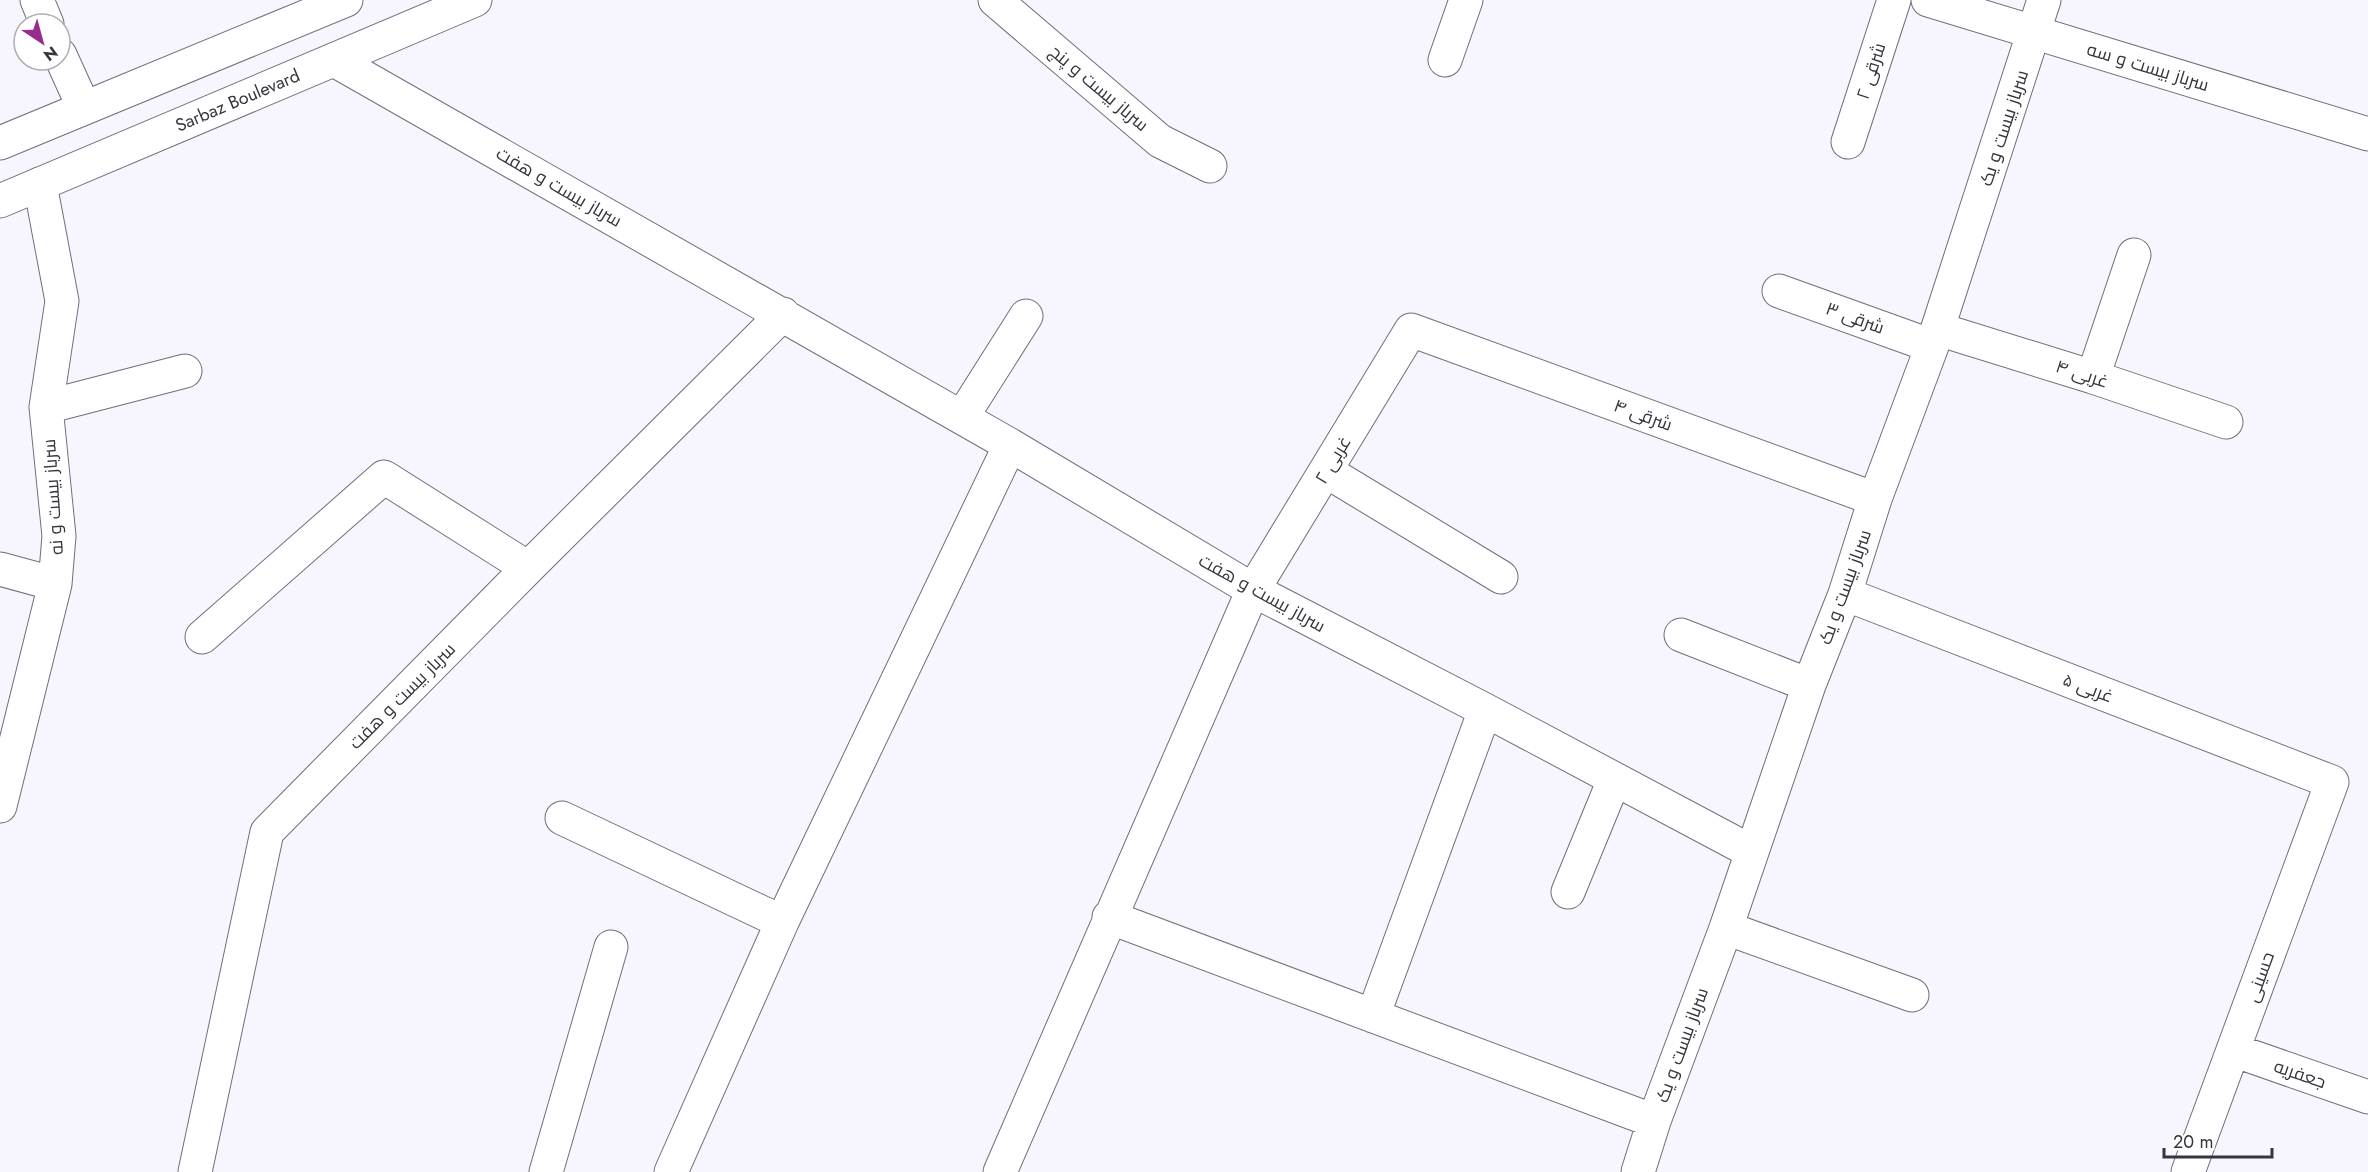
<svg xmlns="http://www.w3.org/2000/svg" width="2368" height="1172" font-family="Jost,Cairo,sans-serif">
<rect width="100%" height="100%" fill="#f7f5fd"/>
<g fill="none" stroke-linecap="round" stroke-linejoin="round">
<defs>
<path id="minor" d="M37,0L47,24
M995,0L1160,141L1210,166
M1928,0L2368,134
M60,55L84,108
M334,60L1010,445L1253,590L1485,710L1752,852
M1445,60L1466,0
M1848,142L1894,0
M1779,291L1932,346
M1938,329L2093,377L2226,422
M2093,377L2134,255
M46,407L185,371
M962,417L1026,316
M1326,471L1501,577
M0,569L55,584
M1845,594L2332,782L2188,1172
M1681,635L1809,685
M202,637L384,477L528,568
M0,806L55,584L59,536L46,407L62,301L40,184
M562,818L782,922
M1568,892L1614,780
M1109,917L1654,1121
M1726,928L1912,995
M1373,1016L1485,710
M2233,1050L2368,1097
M195,1172L267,832L528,568L783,314
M546,1172L611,947
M671,1172L782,922L1010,445
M1000,1172L1253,590L1411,330L1875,499
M1638,1172L1654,1121L1726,928L1809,685L1845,594L1875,499L1932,346L2044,0"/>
<g id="secondary">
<path d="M0,143L346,0"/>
<path id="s1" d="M0,201L475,0"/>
</g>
</defs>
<use href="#minor" stroke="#726d7f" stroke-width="35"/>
<use href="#secondary" stroke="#726d7f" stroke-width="35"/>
<use href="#minor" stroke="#fff" stroke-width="33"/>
<use href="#secondary" stroke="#fff" stroke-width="33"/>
</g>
<g text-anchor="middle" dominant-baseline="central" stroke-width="4.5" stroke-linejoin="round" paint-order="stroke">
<g font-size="18" fill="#36343c" stroke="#fff">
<text transform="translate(2148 67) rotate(17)">سرباز بیست و سه</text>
<text transform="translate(1871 71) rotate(-72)">شرقی ۲</text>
<text transform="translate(1099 88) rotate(40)">سرباز بیست و پنج</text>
<text stroke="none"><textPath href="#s1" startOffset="258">Sarbaz Boulevard</textPath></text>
<text transform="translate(2004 128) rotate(-72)">سرباز بیست و یک</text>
<text transform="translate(559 187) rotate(30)">سرباز بیست و هفت</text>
<text transform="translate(1855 318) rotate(20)">شرقی ۳</text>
<text transform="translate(2082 374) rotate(18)">غربی ۴</text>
<text transform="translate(1643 415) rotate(20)">شرقی ۴</text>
<text transform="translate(1333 460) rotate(-59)">غربی ۲</text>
<text transform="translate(53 497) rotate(-94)">سرباز بیست و نه</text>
<text transform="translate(1845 587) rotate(-70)">سرباز بیست و یک</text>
<text transform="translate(1262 593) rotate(29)">سرباز بیست و هفت</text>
<text transform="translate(2088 688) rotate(21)">غربی ۵</text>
<text transform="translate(402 696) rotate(-45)">سرباز بیست و هفت</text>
<text transform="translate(2260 977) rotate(-70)">حسینی</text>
<text transform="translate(1682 1045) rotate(-70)">سرباز بیست و یک</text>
<text transform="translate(2300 1074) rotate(19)">جعفریه</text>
</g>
</g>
<g transform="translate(42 42) rotate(144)"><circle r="28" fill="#ffffff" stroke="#afaeb1" stroke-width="1.5"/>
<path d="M0-4.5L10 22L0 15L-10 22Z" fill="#982d8f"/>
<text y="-9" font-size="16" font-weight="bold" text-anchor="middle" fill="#36343c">N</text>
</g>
<path d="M2164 1148v9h108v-9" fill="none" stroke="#36343c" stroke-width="3"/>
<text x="2173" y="1148" font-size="18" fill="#36343c" stroke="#ffffff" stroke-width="4.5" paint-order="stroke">20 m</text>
</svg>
